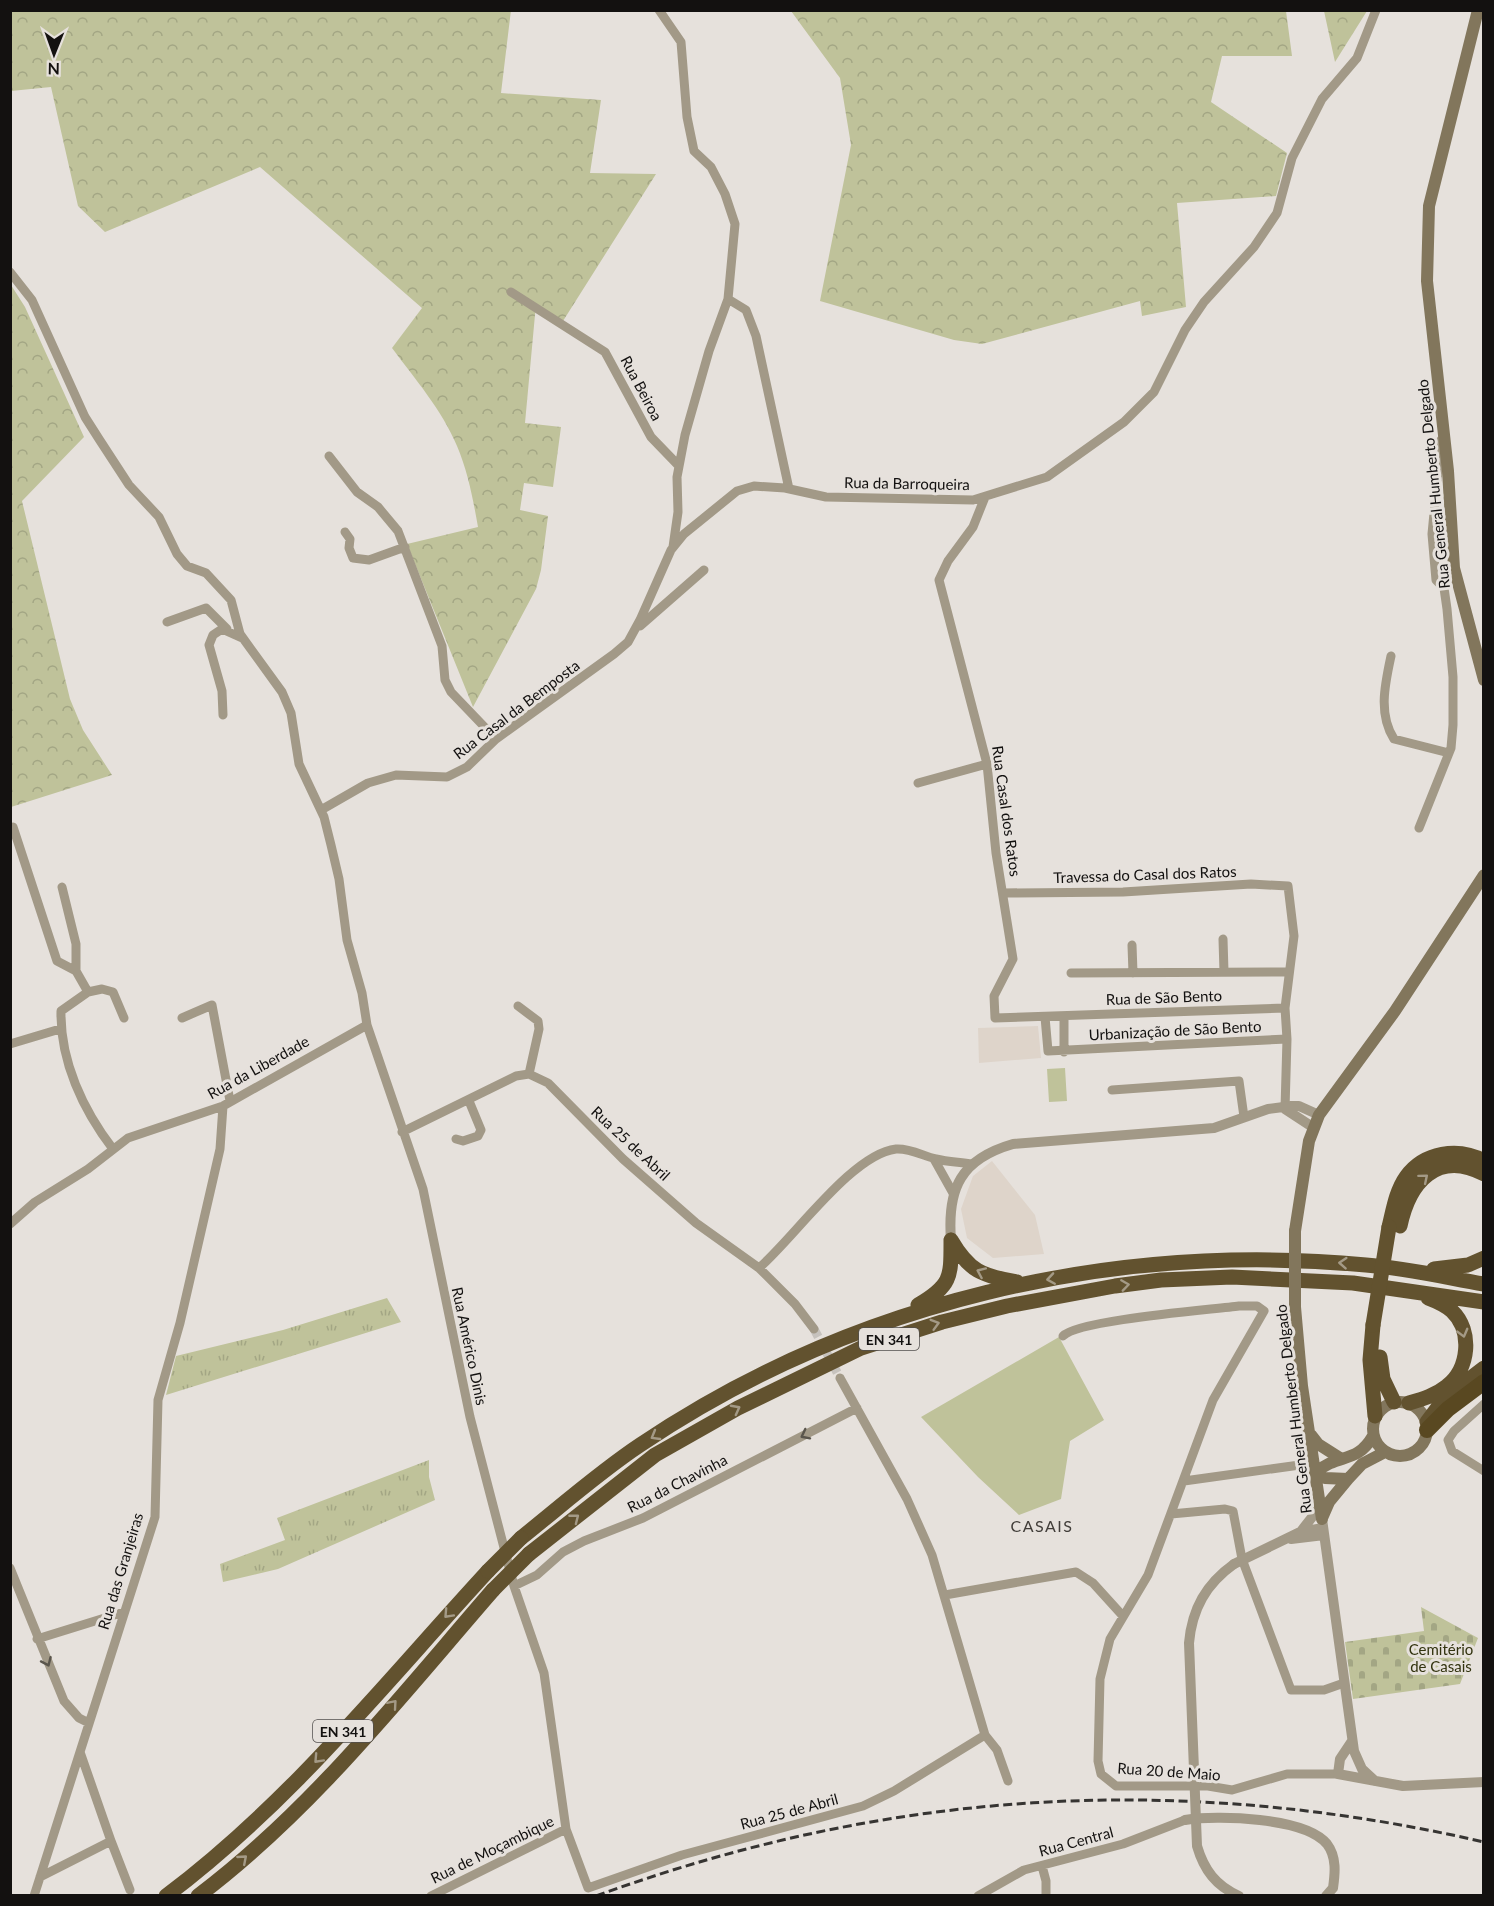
<svg xmlns="http://www.w3.org/2000/svg" width="1494" height="1906" font-family="Lato,sans-serif">
<defs>
<pattern id="grass-tufts" width="24" height="20" patternUnits="userSpaceOnUse" patternTransform="scale(1.5)"><rect width="24" height="20" fill="#bfc29a"/><path d="M3 7l-1-3M5 7V3M7 7l1-3M15 17l-1-3M17 17v-4M19 17l1-3" fill="none" stroke="#a3a684"/></pattern>
<pattern id="forest-crowns" width="20" height="18" patternUnits="userSpaceOnUse" patternTransform="scale(1.5)"><rect width="20" height="18" fill="#bfc29a"/><path d="M2 6a3 3 0 1 1 6 0M12 15a3 3 0 1 1 6 0" fill="none" stroke="#a3a684"/></pattern>
<pattern id="cemetery-stones" width="16" height="16" patternUnits="userSpaceOnUse" patternTransform="scale(1.5)"><rect width="16" height="16" fill="#bfc29a"/><path d="M2 7V4a2 2 0 0 1 4 0v3zM10 15v-3a2 2 0 0 1 4 0v3z" fill="#a3a684"/></pattern>
</defs>
<rect width="100%" height="100%" fill="#e6e1dc"/>
<path fill="#ded4ca" d="M1038,1026L1041,1058L979,1063L978,1028Z
M992,1161L1035,1215L1044,1254L993,1258L967,1238L961,1209L973,1176Z"/>
<path fill="url(#grass-tufts)" d="M387,1298L401,1322L166,1395L176,1356L283,1330Z
M429,1460V1477L435,1500L278,1569L223,1582L220,1564L285,1540L277,1518Z"/>
<path fill="url(#forest-crowns)" d="M450,10H511L501,93L601,100L590,173L656,174L563,321L536,304L525,423L561,427L553,487L524,483L520,510L548,516L541,570L536,589L473,707L407,544L478,527C473,499 468,472 457,446C442,410 415,379 392,348L422,308L260,167L105,232L78,206L51,87L11,91V11Z
M791,11H1286L1292,56H1222L1211,102L1287,153L1276,196L1177,203L1186,307L1142,316L1140,301L982,344L954,340L820,301L851,145L840,78Z
M1324,11H1367L1335,62Z
M11,285L25,307L84,437L22,501L70,699L83,730L112,775L11,807Z"/>
<path fill="url(#cemetery-stones)" d="M1421,1607L1478,1638L1460,1684L1353,1699L1345,1642L1424,1631Z"/>
<path fill="#bfc29a" d="M1065,1068L1067,1101L1049,1102L1047,1069Z
M1059,1337L1104,1420L1070,1441L1061,1499L1019,1515L978,1477L921,1417Z"/>
<g fill="none" stroke-linecap="round" stroke-linejoin="round">
<path stroke="#c6c2bd" stroke-width="9" stroke-dasharray="9 4.5" stroke-linecap="butt" d="M814,1329L840,1378"/>
<path stroke="#a29987" stroke-width="9" d="M659,10L681,42L687,117L694,151L711,167L725,194L735,224L728,299L709,351L685,435L677,477L678,512L673,547
M10,272L32,300L85,417L99,439L129,485L159,517L177,554L187,566L206,573L231,600L240,634L282,692L291,713L299,764L324,817L331,845L339,879L347,940L362,993L367,1025L423,1189L470,1417L514,1586L544,1673L566,1829L588,1888L682,1855L863,1806L894,1791L985,1735
M511,292L605,352L651,437L679,466
M728,299L746,310L756,336L789,489
M329,456L357,492L378,507L398,531L442,646L445,680L451,692L496,739
M985,497L973,527L948,561L939,580L987,764L996,853L1013,959L994,996L995,1018L1285,1008
M345,532L350,539L349,548L353,558L369,560L405,547
M167,622L206,608L227,629
M640,626L704,570
M1391,656C1385,684 1378,714 1394,739L1449,753
M223,715L222,691L209,645L213,635L222,629L242,638
M918,783L987,764
M321,810L368,783L396,775L447,777L467,767L496,739L614,654L628,642L640,620L671,550L684,534L737,491L754,486L785,488L826,497L973,500L1047,477L1124,422L1154,392L1185,330L1204,302L1254,247L1277,213L1292,158L1322,99L1357,58L1376,10
M13,827L57,961L76,971L88,992L61,1011C60,1061 83,1110 113,1149
M1419,828L1451,748L1453,725V677L1447,609L1444,588L1436,580L1432,534L1441,440
M62,887L76,944V971
M1003,893L1123,892L1251,884L1288,886L1294,936L1285,1008L1287,1039L1285,1109
M1223,939L1224,972
M1132,945L1133,973
M1071,973L1288,972
M88,992L102,989L113,992L124,1018
M518,1006L538,1021L539,1029L529,1074
M1064,1016V1052
M1045,1017L1048,1051L1287,1039
M182,1018L212,1005L230,1101
M10,1044L60,1029
M1112,1090L1239,1081L1244,1117
M402,1132L516,1076L529,1074L548,1083L623,1159L696,1223L759,1268L795,1304L814,1329
M456,1139L463,1141L478,1136L481,1130L469,1101
M934,1159L953,1193
M10,1224L35,1202L88,1169L128,1138L223,1106L367,1025
M759,1268C794,1238 852,1154 896,1149C910,1148 923,1156 936,1159C948,1162 960,1162 972,1164
M1063,1336C1078,1320 1209,1310 1239,1306H1257L1264,1311L1213,1400L1148,1575L1110,1639L1100,1679L1098,1761L1101,1774L1116,1786H1208L1232,1790L1287,1774H1338
M840,1378L907,1499L932,1555L985,1735L997,1750L1008,1781
M1484,1404L1454,1431L1448,1440L1452,1451L1484,1471
M1184,1481L1314,1463
M1171,1514L1225,1509L1233,1511L1242,1559L1291,1690H1324L1344,1683
M10,1568L64,1701L79,1718L89,1723
M514,1586L537,1575L563,1552L584,1541L643,1518L857,1408
M945,1595L1076,1572L1093,1583L1122,1615
M37,1639L124,1612
M111,1841L130,1890
M1042,1866L1046,1881V1896
M40,1877L111,1841L80,1752
M34,1896L155,1517L158,1400L180,1323L220,1149L223,1106
M431,1896L566,1829
M978,1896L1024,1870L1123,1844L1185,1820"/>
<path stroke="#a29987" stroke-width="10" d="M1285,1109L1314,1128
M951,1240C947,1188 961,1159 1013,1144L1214,1128L1268,1109L1291,1106H1299L1319,1115
M1322,1519L1354,1751L1362,1769L1375,1781
M1302,1530L1320,1507
M1291,1539L1324,1535
M1234,1564L1300,1532L1323,1528
M1352,1741L1340,1759L1338,1774L1403,1786L1484,1782
M1185,1820C1217,1815 1305,1817 1327,1844C1337,1857 1335,1874 1333,1888L1326,1896"/>
<path stroke="#82765c" stroke-width="12" d="M1478,10L1429,206L1427,281L1448,471L1454,568L1484,680
M1295,1231L1309,1141L1319,1115L1395,1011L1484,875
M1295,1307L1302,1386L1322,1519
M1373 1429a27 27 0 1 1 54 0a27 27 0 1 1-54 0Z
M1311,1435L1318,1444L1340,1458
M1315,1473L1325,1478L1348,1479L1362,1464L1385,1452
M1315,1473C1339,1452 1356,1465 1373,1436
M1322,1518L1329,1502L1348,1479"/>
<path stroke="#62522f" stroke-width="15" d="M1400,1226C1409,1183 1437,1149 1484,1174
M1389,1227C1393,1211 1396,1191 1406,1177C1424,1152 1458,1147 1484,1161
M951,1240C969,1271 982,1276 1017,1282
M1434,1269L1468,1265L1484,1258
M918,1305C952,1285 951,1277 951,1240
M1373,1325L1370,1360L1375,1416
M1380,1357L1383,1379L1394,1402
M1409,1403C1423,1399 1436,1395 1447,1386C1469,1369 1473,1331 1452,1311C1445,1305 1436,1301 1428,1298
M1427,1422L1445,1398L1484,1368
M521,1538C560,1507 598,1473 640,1445C852,1302 1112,1241 1366,1265C1406,1268 1444,1277 1484,1284
M529,1554L655,1455L738,1408L861,1348L942,1322L1007,1306L1115,1286L1161,1280L1232,1277L1353,1283L1484,1302
M166,1896C291,1802 383,1685 488,1571
M198,1896C312,1810 400,1697 493,1590"/>
<path stroke="#594821" stroke-width="16" d="M1427,1430L1448,1409L1484,1382"/>
<path stroke="#363432" stroke-width="3" stroke-dasharray="9 4.5" stroke-linecap="butt" d="M596,1896C890,1789 1179,1772 1484,1842"/>
<path stroke="#a29987" stroke-width="10" d="M1234,1564C1206,1584 1192,1609 1189,1643L1197,1846C1204,1870 1216,1886 1239,1896"/>
<path stroke="#82765c" stroke-width="12" d="M1295,1231V1307"/>
<path stroke="#62522f" stroke-width="15" d="M1373,1325L1389,1227
M488,1571L521,1538
M493,1590L529,1554"/>
</g>
<defs><path id="oneway-chevron" d="M-2-3.5L2.5 0L-2 3.5" fill="none" stroke-width="1.6" stroke-linecap="round" stroke-linejoin="round" transform="scale(1.5)"/></defs>
<g stroke="#a49a86">
<use href="#oneway-chevron" transform="translate(1424 1178) rotate(-40)"/>
<use href="#oneway-chevron" transform="translate(1343 1263) rotate(-176)"/>
<use href="#oneway-chevron" transform="translate(981 1272) rotate(-156)"/>
<use href="#oneway-chevron" transform="translate(1051 1279) rotate(171)"/>
<use href="#oneway-chevron" transform="translate(1125 1285) rotate(-8)"/>
<use href="#oneway-chevron" transform="translate(935 1324) rotate(-16)"/>
<use href="#oneway-chevron" transform="translate(1463 1333) rotate(75)"/>
<use href="#oneway-chevron" transform="translate(736 1409) rotate(-28)"/>
<use href="#oneway-chevron" transform="translate(655 1436) rotate(150)"/>
<use href="#oneway-chevron" transform="translate(575 1518) rotate(-38)"/>
<use href="#oneway-chevron" transform="translate(448 1614) rotate(133)"/>
<use href="#oneway-chevron" transform="translate(393 1704) rotate(-49)"/>
<use href="#oneway-chevron" transform="translate(318 1759) rotate(133)"/>
<use href="#oneway-chevron" transform="translate(243 1859) rotate(-41)"/>
</g>
<g stroke="#5a554c">
<use href="#oneway-chevron" transform="translate(805 1435) rotate(153)"/>
<use href="#oneway-chevron" transform="translate(47 1662) rotate(66)"/>
</g>
<g text-anchor="middle" dominant-baseline="central" stroke-width="6" stroke-linejoin="round" paint-order="stroke">
<g fill="#e6e1dc" stroke="#524f4d" stroke-width="1.5">
<rect x="859" y="1328" width="60" height="22" rx="4.5"/>
<rect x="313" y="1720" width="60" height="22" rx="4.5"/>
</g>
<g font-size="14" font-weight="bold" fill="#131110">
<text x="889" y="1339">EN 341</text>
<text x="343" y="1731">EN 341</text>
</g>
<g font-size="15" fill="#131110" stroke="#e6e1dc">
<text transform="translate(642 388) rotate(62)">Rua Beiroa</text>
<text transform="translate(907 483) rotate(1)">Rua da Barroqueira</text>
<text transform="translate(1433 484) rotate(-96)">Rua General Humberto Delgado</text>
<text transform="translate(516 709) rotate(-37)">Rua Casal da Bemposta</text>
<text transform="translate(1007 811) rotate(82)">Rua Casal dos Ratos</text>
<text transform="translate(1145 874) rotate(-2)">Travessa do Casal dos Ratos</text>
<text transform="translate(1164 997) rotate(-2)">Rua de São Bento</text>
<text transform="translate(1175 1030) rotate(-3)">Urbanização de São Bento</text>
<text transform="translate(258 1067) rotate(-29)">Rua da Liberdade</text>
<text transform="translate(631 1143) rotate(43)">Rua 25 de Abril</text>
<text transform="translate(470 1346) rotate(78)">Rua Américo Dinis</text>
<text transform="translate(1293 1409) rotate(-97)">Rua General Humberto Delgado</text>
<text transform="translate(677 1483) rotate(-27)">Rua da Chavinha</text>
<text transform="translate(120 1571) rotate(-73)">Rua das Granjeiras</text>
<text transform="translate(1169 1771) rotate(4)">Rua 20 de Maio</text>
<text transform="translate(789 1811) rotate(-15)">Rua 25 de Abril</text>
<text transform="translate(1076 1841) rotate(-15)">Rua Central</text>
<text transform="translate(492 1849) rotate(-26)">Rua de Moçambique</text>
</g>
<g font-size="15" fill="#32330f" stroke="#e6e1dc">
<text x="1441" y="1649">Cemitério<tspan x="1441" dy="17">de Casais</tspan></text>
</g>
<g font-size="16" letter-spacing="1.5" fill="#413d39" stroke="#e6e1dc">
<text x="1042" y="1525">CASAIS</text>
</g>
</g>
<rect width="1494" height="1906" fill="none" stroke="#131110" stroke-width="24"/>
<g transform="translate(54 54) rotate(181)" stroke="#e6e1dc" stroke-width="4.5" paint-order="stroke">
<path d="M0-4.5L10 22L0 15L-10 22Z" fill="#131110"/>
<text y="-9" font-size="16" font-weight="bold" text-anchor="middle" fill="#131110">N</text>
</g>
</svg>
